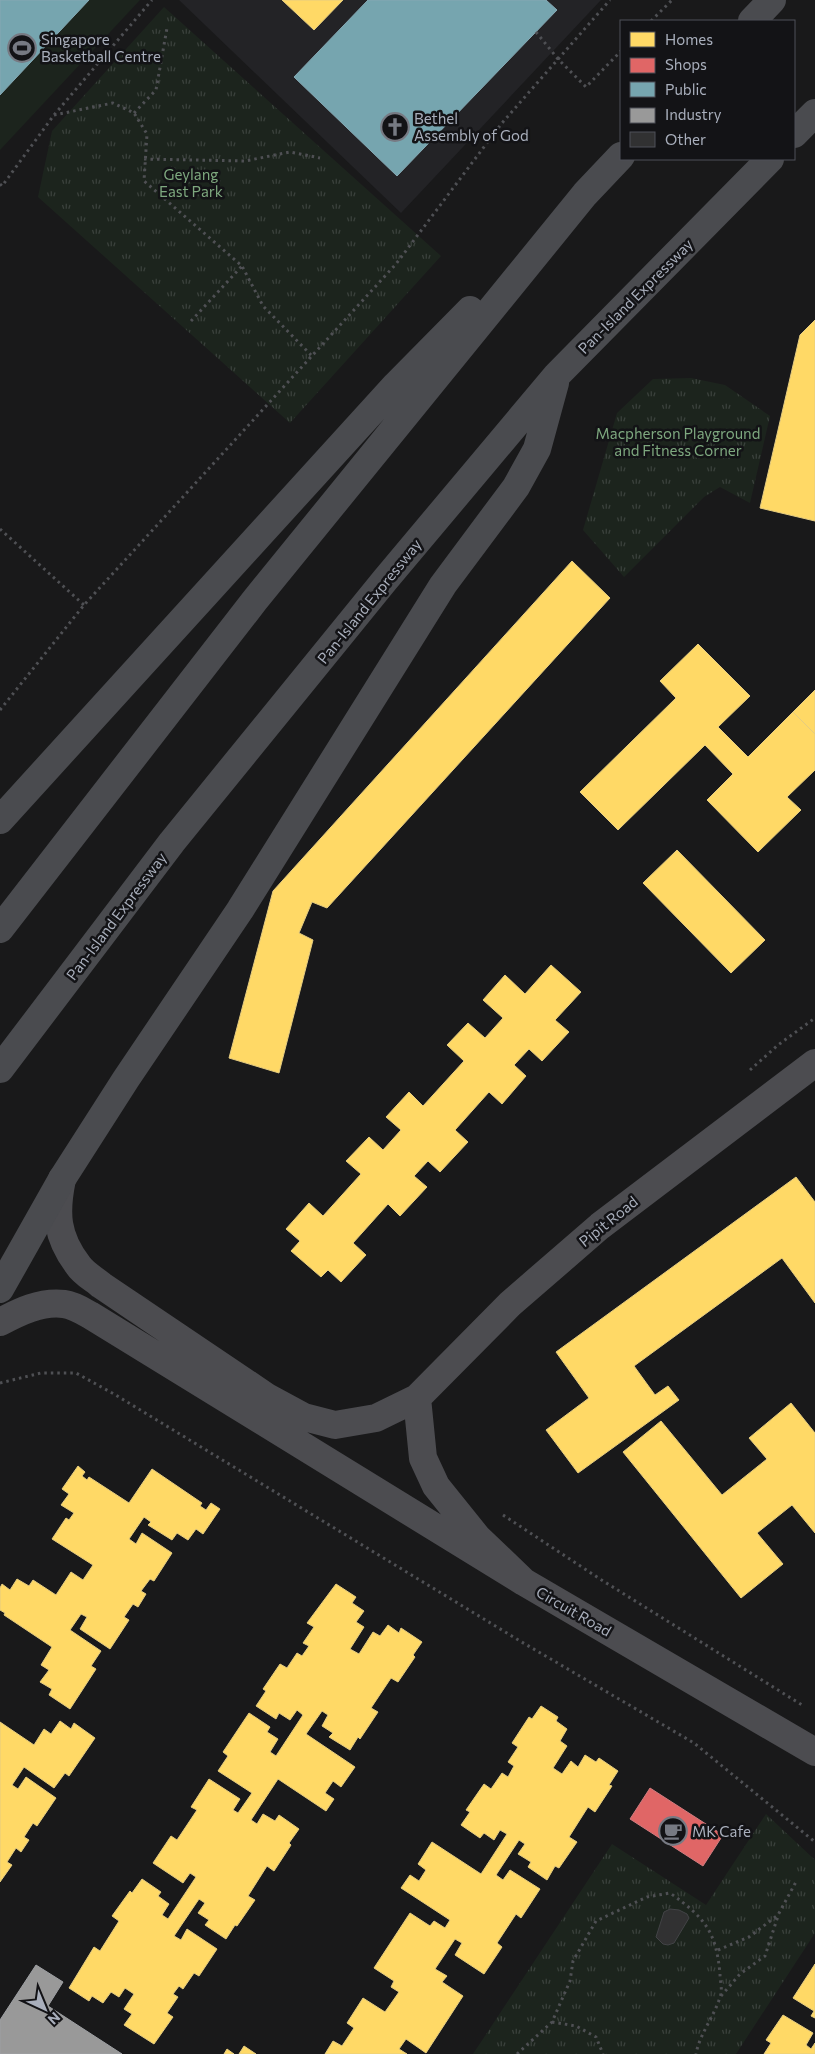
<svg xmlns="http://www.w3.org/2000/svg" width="815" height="2054" font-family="Commissioner,sans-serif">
<defs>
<pattern id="park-tufts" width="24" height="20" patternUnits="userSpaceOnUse" patternTransform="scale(1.25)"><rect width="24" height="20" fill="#1c241d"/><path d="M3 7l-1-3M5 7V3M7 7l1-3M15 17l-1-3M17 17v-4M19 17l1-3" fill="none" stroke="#3a413c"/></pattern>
</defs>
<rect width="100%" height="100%" fill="#19191a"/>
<path fill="#232326" d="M179,0H601L401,213Z"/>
<path fill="#1c241d" d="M0,0H140L0,150Z"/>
<path fill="url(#park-tufts)" d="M164,7L441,256L290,423L38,197L52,131Z
M691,378L725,385L770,416L750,503L720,487L704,497L624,577L583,530L617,413L653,379Z
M766,1814L815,1860V1933L736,2054H473L612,1844L706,1905Z"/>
<path fill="#ffd966" stroke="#e5cc80" d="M282,0H343L314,30Z
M815,320V521L760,508L800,335Z
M572,561L610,598L327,908L312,902L299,933L313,940L279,1073L229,1058L273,891Z
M698,644L750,696L718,727L748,757L793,712L815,734V770L787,797L801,810L758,852L707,800L733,774L705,745L618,830L580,792L676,698L660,681Z
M815,690V734L793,712Z
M677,850L765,940L731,973L643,883Z
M551,965L581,992L555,1020L569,1032L542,1061L529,1049L514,1065L526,1076L502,1104L489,1092L455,1130L468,1142L440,1172L428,1161L414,1176L427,1187L400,1216L388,1204L353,1243L366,1255L341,1282L328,1270L321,1277L291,1251L300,1241L286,1229L309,1203L323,1216L361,1174L346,1161L369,1137L383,1150L401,1130L386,1117L409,1092L423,1106L464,1061L447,1045L468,1023L485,1038L503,1018L483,1000L505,975L525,994Z
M796,1177L815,1202V1303L782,1258L634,1366L655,1395L668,1386L679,1400L578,1473L546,1430L589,1398L556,1352Z
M791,1403L815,1433V1533L792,1505L757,1533L783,1564L741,1598L623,1452L661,1421L722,1495L767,1459L749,1438Z
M78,1466L85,1472L82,1476L87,1480L89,1477L129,1503L152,1469L202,1503L200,1506L206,1510L211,1503L220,1509L203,1534L196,1529L188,1540L177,1533L172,1540L148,1525L151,1522L144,1517L129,1539L136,1544L142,1533L172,1553L154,1581L150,1579L141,1591L146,1594L138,1607L133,1604L124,1617L129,1620L110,1649L80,1629L87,1617L81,1614L70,1630L101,1651L91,1666L96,1669L70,1709L49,1695L52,1689L40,1682L49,1670L41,1665L52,1647L4,1615L5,1613L0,1610V1588L2,1584L10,1590L17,1579L29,1586L33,1580L56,1595L71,1572L83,1580L93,1565L52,1539L66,1518L69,1520L74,1513L61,1505L69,1494L62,1489Z
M336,1584L356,1597L352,1603L364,1611L356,1622L364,1627L350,1649L359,1654L373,1632L380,1636L388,1625L399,1633L401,1628L422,1642L413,1655L415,1657L398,1682L391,1678L371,1708L378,1712L360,1739L358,1737L350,1750L329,1737L333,1733L322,1726L328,1715L322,1711L306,1734L355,1767L341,1787L333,1781L325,1793L334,1799L326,1811L278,1779L251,1820L257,1824L263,1814L275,1821L279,1815L299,1829L289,1843L291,1845L274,1871L267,1866L248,1896L255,1900L237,1926L235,1925L226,1939L205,1925L209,1920L198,1913L205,1903L199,1899L174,1936L181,1940L187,1929L217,1949L199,1976L194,1973L183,1989L179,1986L173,1994L178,1997L167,2013L173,2017L154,2044L124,2025L132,2014L124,2009L134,1994L125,1988L119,1997L111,1992L103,2003L92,1996L89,2001L69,1988L94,1947L100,1951L119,1921L112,1916L130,1891L132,1893L142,1879L161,1892L158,1896L169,1904L162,1915L168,1919L196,1877L190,1873L183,1883L153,1863L171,1836L177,1840L197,1810L191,1807L209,1779L240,1799L233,1810L238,1813L252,1793L218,1771L228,1756L223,1752L249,1713L270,1727L267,1732L278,1739L270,1752L276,1756L303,1715L297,1710L290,1720L279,1713L276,1719L256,1706L266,1691L263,1689L280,1664L287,1668L297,1653L302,1656L309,1646L303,1643L314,1627L307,1623Z
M541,1706L558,1717L556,1721L567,1729L560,1741L567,1746L553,1768L562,1774L571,1761L578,1767L585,1755L596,1762L599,1758L618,1771L609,1785L612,1786L595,1812L588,1807L569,1837L577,1842L559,1868L555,1866L547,1880L528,1867L531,1862L518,1854L525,1844L519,1840L496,1875L503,1880L510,1870L540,1889L521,1918L516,1914L497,1943L502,1947L484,1974L455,1955L462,1943L455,1939L435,1969L447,1976L442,1982L463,1996L426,2053L406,2039L399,2049L407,2054H325L333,2041L342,2046L354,2028L347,2023L363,1998L385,2012L399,1992L391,1987L394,1981L374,1968L410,1913L430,1926L434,1921L445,1928L450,1920L401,1888L410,1875L419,1881L426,1870L418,1864L432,1842L481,1874L507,1834L500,1830L494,1840L484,1833L480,1838L461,1825L470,1812L466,1810L484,1784L491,1789L502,1773L508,1777L514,1766L508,1762L518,1747L512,1743L529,1717L532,1719Z
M60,1721L71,1729L74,1723L95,1738L69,1776L65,1773L54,1788L24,1767L12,1785L18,1789L26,1777L56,1798L37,1826L33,1823L24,1837L29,1840L21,1852L16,1848L7,1862L12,1865L0,1882V1722L34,1745L44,1729L51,1734Z
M815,1964V2018L811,2016L814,2011L793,1998Z
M783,2015L813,2033L806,2045L811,2049L815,2043V2054H764L771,2043L766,2040Z
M244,2046L256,2054H239Z
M227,2049L234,2054H224Z"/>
<path fill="#e06666" stroke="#d07c80" d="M650,1788L723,1835L703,1866L630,1819Z"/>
<path fill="#76a5af" stroke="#85a8b3" d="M0,0H89L0,95Z
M368,0H546L557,10L397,176L294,77Z"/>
<path fill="#999" stroke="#9ea0a4" d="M36,1965L63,1982L48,2006L122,2054H0V2020Z"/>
<path fill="#313132" stroke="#424346" d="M670,1909L679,1910L687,1914L689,1918L674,1943L668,1945L663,1944L656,1937L664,1912Z"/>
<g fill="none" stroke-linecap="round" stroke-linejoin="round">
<path stroke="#4f5054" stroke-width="3" stroke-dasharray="2.5 4" stroke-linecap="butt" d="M651,21L672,0
M536,32L558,59L586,87L621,51
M134,113L156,90L167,28
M54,115L113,103L134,113L147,134L144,181L242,266L263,306L311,355
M144,159L245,161L290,152L320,158
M0,184L2,186L54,115L152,0
M191,321L242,266
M0,529L84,605
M0,710L84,605L396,264L502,123L610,0
M750,1070L778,1045L815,1018
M0,1383L41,1373H76L114,1394L520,1641L694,1743L815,1842
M503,1515L600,1579L802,1705
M718,1950L749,1937L778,1915L797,1880
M721,1996L740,1974L765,1956L778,1916
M552,2022L576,2026L596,2037L603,2054
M517,2054L552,2022L570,1981L573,1961L596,1921L647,1897L670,1893C705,1918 716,1931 720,1974C720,1981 723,1991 720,1997C714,2017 700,2033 696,2054"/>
<path stroke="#4c4c50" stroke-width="28" d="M62,1179C55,1213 56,1236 78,1265C83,1273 94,1279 101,1285L267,1397L304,1417L335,1425L376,1418L417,1398L510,1304L600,1226L815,1063
M0,1322C19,1312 41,1301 64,1304C73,1305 83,1311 90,1315L524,1582
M417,1398L423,1458L436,1486L477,1537L524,1582L815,1752"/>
<path stroke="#4a4b4f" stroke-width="28" d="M752,21L772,0
M794,134L815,113
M0,820L396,385L470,310
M0,929L255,600L585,194L621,156
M0,1069L172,842L385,580L557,375L770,159
M0,1289L62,1179L126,1079L240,910L443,585L516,487L537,449L555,383"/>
</g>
<defs>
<symbol id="stadium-ring" viewBox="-11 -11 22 22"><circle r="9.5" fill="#131316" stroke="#777a83" stroke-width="1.5"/><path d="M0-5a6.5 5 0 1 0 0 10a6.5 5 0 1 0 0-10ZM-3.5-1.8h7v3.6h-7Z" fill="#777a83"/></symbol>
<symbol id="church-ring" viewBox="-11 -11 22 22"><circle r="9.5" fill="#131316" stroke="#777a83" stroke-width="1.5"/><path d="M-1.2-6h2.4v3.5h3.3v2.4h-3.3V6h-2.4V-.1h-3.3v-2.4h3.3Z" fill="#777a83"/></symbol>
<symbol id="cafe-ring" viewBox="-11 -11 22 22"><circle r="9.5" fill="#131316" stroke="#777a83" stroke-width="1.5"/><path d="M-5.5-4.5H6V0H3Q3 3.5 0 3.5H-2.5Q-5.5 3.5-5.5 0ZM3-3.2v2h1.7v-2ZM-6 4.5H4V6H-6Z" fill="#777a83"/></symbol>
</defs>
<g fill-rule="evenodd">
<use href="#stadium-ring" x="6" y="32" width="32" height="32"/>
<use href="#church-ring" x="379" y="111" width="32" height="32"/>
<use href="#cafe-ring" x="657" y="1815" width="32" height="32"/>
</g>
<g text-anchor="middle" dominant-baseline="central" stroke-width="5" stroke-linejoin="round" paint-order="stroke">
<g font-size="15" fill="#a9afbc" stroke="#131316" text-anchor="start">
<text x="41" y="39">Singapore<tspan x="41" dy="17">Basketball Centre</tspan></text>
<text x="414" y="118">Bethel<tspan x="414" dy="17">Assembly of God</tspan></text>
<text x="692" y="1831">MK Cafe</text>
</g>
<g font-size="15" fill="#7ea87f" stroke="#131316">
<text x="191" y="174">Geylang<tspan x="191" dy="17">East Park</tspan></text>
<text x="678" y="433">Macpherson Playground<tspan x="678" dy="17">and Fitness Corner</tspan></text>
</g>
<g font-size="15" fill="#a9afbc" stroke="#131316">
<text transform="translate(635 296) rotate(-45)">Pan-Island Expressway</text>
<text transform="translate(369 601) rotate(-51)">Pan-Island Expressway</text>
<text transform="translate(116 916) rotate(-53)">Pan-Island Expressway</text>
<text transform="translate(608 1221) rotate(-39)">Pipit Road</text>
<text transform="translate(574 1611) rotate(30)">Circuit Road</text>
</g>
</g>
<rect x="620" y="20" width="175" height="140" fill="#131316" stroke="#4f5158"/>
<rect x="630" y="32" width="25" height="15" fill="#ffd966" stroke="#4f5158"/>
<text x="665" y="45" font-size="15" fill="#a9afbc">Homes</text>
<rect x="630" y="58" width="25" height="15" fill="#e06666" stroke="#4f5158"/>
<text x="665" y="70" font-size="15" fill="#a9afbc">Shops</text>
<rect x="630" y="82" width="25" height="15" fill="#76a5af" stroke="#4f5158"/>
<text x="665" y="95" font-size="15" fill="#a9afbc">Public</text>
<rect x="630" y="108" width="25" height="15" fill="#999999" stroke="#4f5158"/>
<text x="665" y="120" font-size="15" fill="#a9afbc">Industry</text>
<rect x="630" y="132" width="25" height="15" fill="#313132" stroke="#4f5158"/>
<text x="665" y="145" font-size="15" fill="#a9afbc">Other</text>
<g transform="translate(45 2009) rotate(136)" stroke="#131316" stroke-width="4" paint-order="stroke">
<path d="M0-4L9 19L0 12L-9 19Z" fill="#a9afbc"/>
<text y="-8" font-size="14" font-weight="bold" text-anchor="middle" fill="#a9afbc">N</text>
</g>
</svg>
